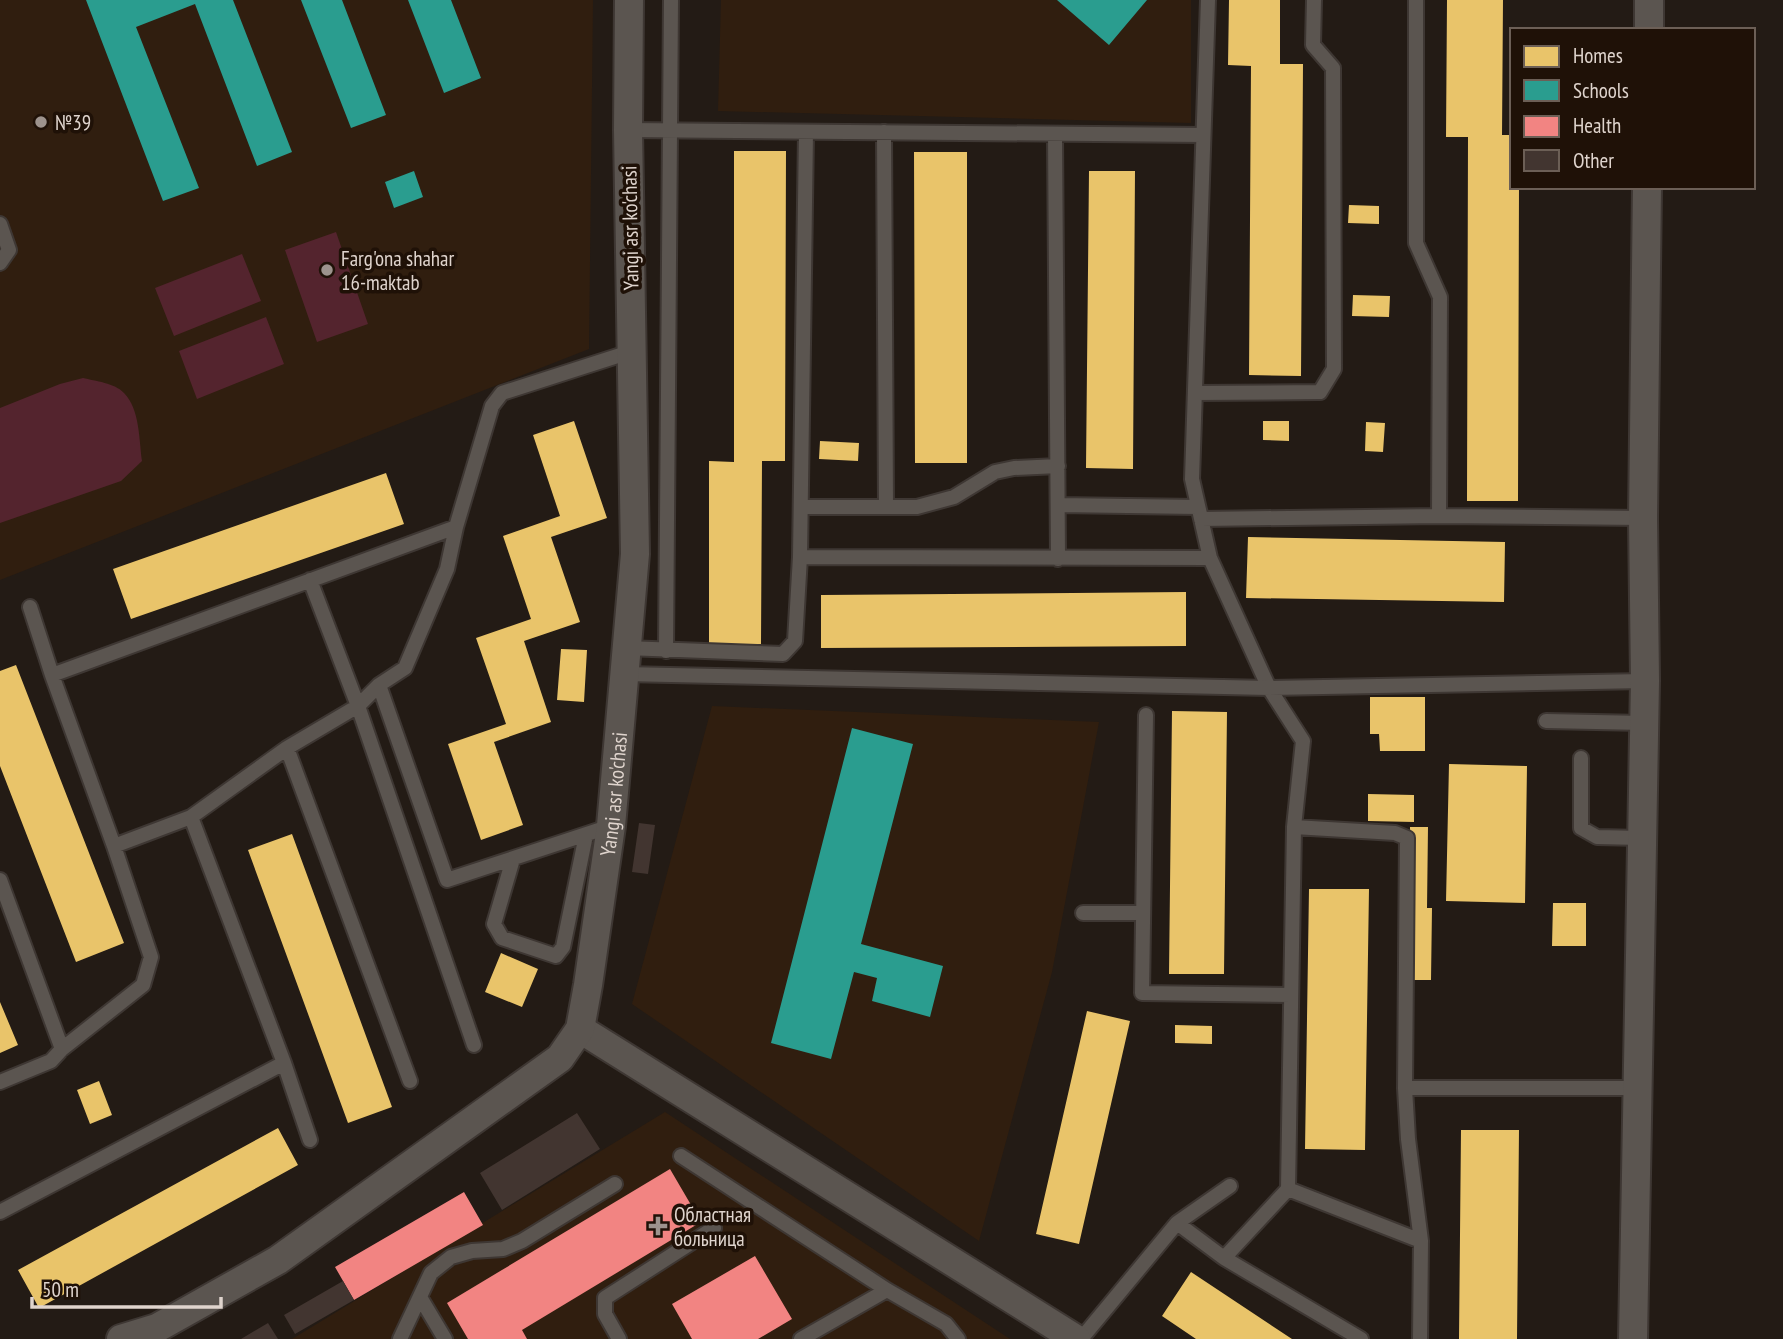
<svg xmlns="http://www.w3.org/2000/svg" width="1783" height="1339" font-family="'PT Sans Narrow',sans-serif">
<rect width="100%" height="100%" fill="#231b15"/>
<path fill="#301e0f" d="M0,0H593L589,349L0,580Z
M721,0H1191V123L718,111Z
M712,706L1099,722L1052,972L979,1241L632,1004Z
M665,1112L1010,1339H292Z"/>
<path fill="#54242e" d="M336,232L368,324L317,342L285,250Z
M242,254L261,301L174,336L155,288Z
M266,317L284,364L197,399L179,351Z
M83,378C95,381 115,383 124,393C140,409 139,440 142,461L121,481L0,523V408L60,384Z"/>
<path fill="#e9c46a" d="M1229,0H1280V64H1303L1301,376L1249,375L1251,66L1228,65Z
M1447,0H1503L1502,135H1512V187H1519L1518,501H1467L1468,137H1446Z
M734,151H786L785,461H762L761,644H709V461L734,462Z
M914,152H967V463H915Z
M1089,171H1135L1133,469L1086,468Z
M1349,205L1379,206V224L1348,223Z
M1353,295L1390,296L1389,317L1352,316Z
M574,421L607,518L551,537L580,622L524,641L551,722L494,742L523,825L481,840L448,744L506,724L476,638L531,619L503,536L560,516L533,435Z
M1263,421H1289V441L1263,440Z
M1366,422L1385,423L1383,452L1365,451Z
M820,441L859,443L858,461L819,459Z
M386,473L404,524L131,619L113,569Z
M1248,537L1505,542L1504,602L1246,598Z
M1186,592V646L821,648V595Z
M561,649L587,650L584,702L557,700Z
M16,665L124,943L76,962L0,766V671Z
M1370,697H1425V751H1380L1379,734H1370Z
M1172,711L1227,712L1224,974H1169Z
M1449,764L1527,766L1525,903L1446,901Z
M1368,794L1414,795V822L1368,821Z
M1410,827H1428L1427,908H1432L1431,980H1409Z
M292,834L392,1107L348,1123L248,850Z
M1309,889H1369L1365,1150L1305,1149Z
M1553,903H1586V946H1552Z
M501,953L538,969L522,1007L485,992Z
M0,1002L18,1045L0,1053Z
M1087,1011L1130,1021L1079,1244L1036,1234Z
M1175,1025L1212,1026V1044L1175,1043Z
M99,1081L112,1115L90,1124L77,1090Z
M278,1128L298,1165L39,1308L18,1270Z
M1461,1130H1519L1517,1339H1459Z
M1191,1272L1292,1339H1196L1162,1316Z"/>
<path fill="#2a9d8f" d="M86,0H233L292,152L257,166L195,4L136,27L199,188L163,201Z
M301,0H342L386,115L351,128Z
M408,0H451L481,78L444,93Z
M1057,0H1147L1109,45Z
M414,171L423,197L394,208L385,182Z
M852,728L913,744L861,944L943,966L930,1017L872,1001L877,978L854,972L831,1059L771,1043Z"/>
<path fill="#f28482" d="M670,1169L701,1222L522,1330L527,1339H468L447,1303Z
M464,1192L483,1225L354,1300L335,1267Z
M755,1256L792,1319L758,1339H692L672,1304Z"/>
<path fill="#423530" d="M639,823L655,825L648,874L632,872Z
M577,1113L600,1149L502,1210L480,1173Z
M343,1281L354,1300L295,1334L284,1315Z
M268,1323L278,1339H241Z"/>
<g fill="none" stroke-linecap="round" stroke-linejoin="round">
<defs>
<path id="lane" d="M628,130L1203,135
M806,132L800,557L1210,558
M884,132L886,507
M1055,134L1058,559
M0,224L9,250L0,263
M1195,393L1320,392L1334,369L1333,68L1313,45L1314,0
M1058,505L1198,507
M801,507H917L954,497L995,472L1014,468L1058,466
M1439,516L1643,518
M1201,519L1439,516L1440,297L1416,243V0
M310,580L358,706L474,1045
M30,607L52,675L114,846
M626,648L783,654L795,641L800,557
M666,651L671,0
M624,674L1269,688L1645,681
M52,675L456,527
M379,685L447,880L611,826
M1146,715L1142,993L1291,995
M1546,721L1644,723
M287,748L410,1081
M1581,758V828L1597,837L1641,838
M1294,827L1395,833L1407,838L1405,1088L1408,1139L1421,1241
M513,859L494,924L502,938L556,956L563,947L586,835
M0,880L62,1049
M1083,913H1142
M284,1063L310,1140
M0,1082L51,1061L62,1049L143,985L151,957L114,846L191,817L287,748L358,706L379,685L405,668L447,569L456,527L492,406L502,393L633,351
M1405,1088H1636
M681,1156L887,1290L946,1324L958,1339
M1288,1189L1421,1241L1420,1339
M0,1212L284,1063L191,817
M1177,1223L1230,1186
M1224,1258L1361,1339
M420,1297L445,1339
M400,1339L431,1273L451,1257L472,1251L503,1249L522,1241L615,1184
M619,1339L605,1314V1298L714,1228
M801,1339L887,1290
M1081,1339L1177,1223L1224,1258L1288,1189L1294,827L1303,741L1269,688L1210,558L1192,479L1208,0"/>
<g id="street">
<path d="M1649,30V0"/>
<path d="M580,1029L1076,1339"/>
<path id="s1" d="M121,1339L157,1328L278,1260L560,1058L580,1029L588,985L611,826L635,554L628,130L629,0"/>
<path d="M1633,1339L1645,681L1643,518L1647,187"/>
</g>
</defs>
<use href="#lane" stroke="#3e3733" stroke-width="18"/>
<use href="#street" stroke="#3e3733" stroke-width="32"/>
<use href="#lane" stroke="#5b5550" stroke-width="14"/>
<use href="#street" stroke="#5b5550" stroke-width="28"/>
</g>
<g fill="#9d938d" stroke="#1f1107" stroke-width="2.5">
<circle cx="41" cy="122" r="7"/>
<circle cx="327" cy="270" r="7"/>
<path d="M654.5 1215.5h7v7h7v7h-7v7h-7v-7h-7v-7h7z"/>
</g>
<g text-anchor="middle" dominant-baseline="central" stroke-width="7" stroke-linejoin="round" paint-order="stroke">
<g font-size="21" fill="#dfd4cd" stroke="#1f1107" text-anchor="start">
<text x="55" y="122">№39</text>
<text x="341" y="258">Farg'ona shahar<tspan x="341" dy="24">16-maktab</tspan></text>
<text x="674" y="1214">Областная<tspan x="674" dy="24">больница</tspan></text>
</g>
<g font-size="21" fill="#dfd4cd" stroke="#1f1107">
<text transform="translate(630 228) rotate(-91)">Yangi asr ko'chasi</text>
<text stroke="none"><textPath href="#s1" startOffset="796">Yangi asr ko'chasi</textPath></text>
</g>
</g>
<rect x="1510" y="28" width="245" height="161" fill="#1f1107" stroke="#6c5f56" stroke-width="2"/>
<rect x="1524" y="46" width="35" height="21" fill="#e9c46a" stroke="#6c5f56" stroke-width="2"/>
<text x="1573" y="63" font-size="21" fill="#dfd4cd">Homes</text>
<rect x="1524" y="80" width="35" height="21" fill="#2a9d8f" stroke="#6c5f56" stroke-width="2"/>
<text x="1573" y="98" font-size="21" fill="#dfd4cd">Schools</text>
<rect x="1524" y="116" width="35" height="21" fill="#f28482" stroke="#6c5f56" stroke-width="2"/>
<text x="1573" y="133" font-size="21" fill="#dfd4cd">Health</text>
<rect x="1524" y="150" width="35" height="21" fill="#423530" stroke="#6c5f56" stroke-width="2"/>
<text x="1573" y="168" font-size="21" fill="#dfd4cd">Other</text>
<path d="M32 1297v10h189v-10" fill="none" stroke="#dfd4cd" stroke-width="3.5"/>
<text x="42" y="1297" font-size="21" fill="#dfd4cd" stroke="#1f1107" stroke-width="5" paint-order="stroke">50 m</text>
</svg>
